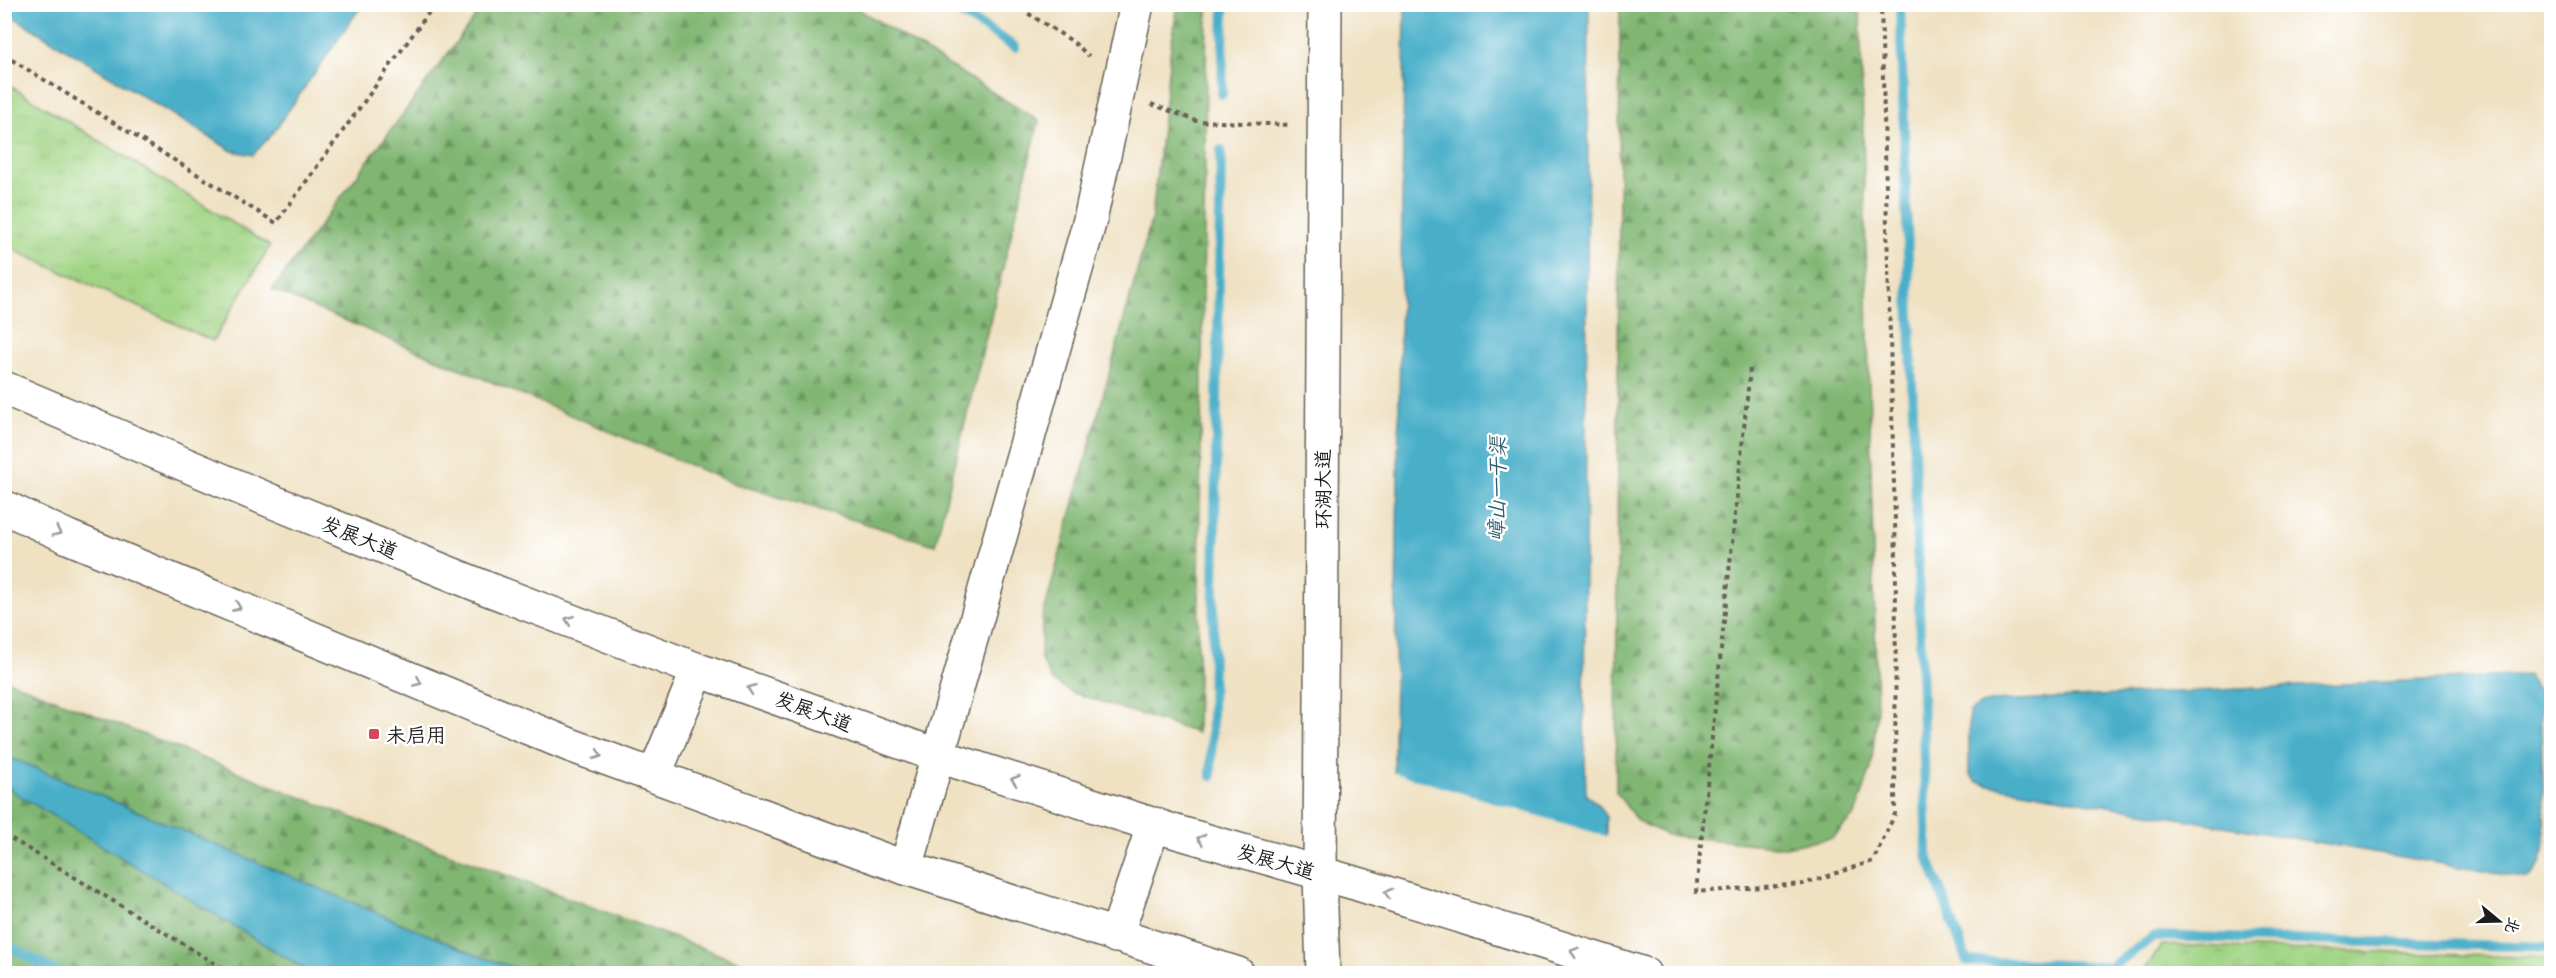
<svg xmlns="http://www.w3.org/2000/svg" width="2556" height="978" font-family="Delius,'LXGW WenKai TC',sans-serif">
<defs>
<pattern id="grass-tufts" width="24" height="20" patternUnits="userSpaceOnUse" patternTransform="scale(1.5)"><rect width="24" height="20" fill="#a0d484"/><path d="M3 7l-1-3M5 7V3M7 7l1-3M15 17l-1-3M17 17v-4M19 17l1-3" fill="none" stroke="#89b571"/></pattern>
<pattern id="forest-firs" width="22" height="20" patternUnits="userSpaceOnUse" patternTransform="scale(1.5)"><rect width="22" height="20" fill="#80b672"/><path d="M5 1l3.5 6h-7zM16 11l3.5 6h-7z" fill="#68935d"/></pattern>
</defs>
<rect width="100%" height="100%" fill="#fff"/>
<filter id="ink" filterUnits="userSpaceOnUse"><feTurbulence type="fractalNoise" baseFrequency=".0167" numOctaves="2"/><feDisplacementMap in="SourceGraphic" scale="12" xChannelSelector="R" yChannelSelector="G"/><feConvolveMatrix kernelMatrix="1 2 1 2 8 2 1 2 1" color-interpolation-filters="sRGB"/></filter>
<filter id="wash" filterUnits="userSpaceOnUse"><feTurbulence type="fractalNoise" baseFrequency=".008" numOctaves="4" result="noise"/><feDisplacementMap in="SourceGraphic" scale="24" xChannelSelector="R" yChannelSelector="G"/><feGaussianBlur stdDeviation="1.35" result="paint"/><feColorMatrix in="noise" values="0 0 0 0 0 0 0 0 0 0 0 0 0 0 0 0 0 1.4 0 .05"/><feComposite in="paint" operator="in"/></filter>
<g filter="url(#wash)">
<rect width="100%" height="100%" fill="#efe1c2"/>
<path fill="url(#grass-tufts)" stroke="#5e7850" stroke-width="1.5" d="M4,82L270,246L213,341L5,246Z
M2162,945L2551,958V973H2142Z"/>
<path fill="url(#forest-firs)" stroke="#4e6947" stroke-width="1.5" d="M484,5H852L1039,121L935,545L730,482L272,290Z
M1178,5H1207L1197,733L1074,693L1052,681L1041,659L1042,619L1152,217L1171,46Z
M1620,5H1860L1877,713L1871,769L1855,815L1832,838L1785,847L1667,835L1637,821L1616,792Z
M4,679L353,818L769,973H5Z"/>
<path fill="#49afc9" stroke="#326672" stroke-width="1.5" d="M4,5L5,4L362,5L273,133L253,155L232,151L5,12Z
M1405,5H1589L1584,719L1586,795L1596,802L1606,817L1607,973L1396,974L1394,738Z
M2528,675L2540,695L2545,840L2540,865L2528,879L1994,786L1977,782L1969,774V712L1981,704L1994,701Z
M4,758L19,761L476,955L530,973H311L15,793L5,784Z"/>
<path fill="#efe1c2" d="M1391,772L1609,837L1610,974H1393Z"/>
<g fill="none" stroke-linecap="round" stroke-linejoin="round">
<path stroke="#49afc9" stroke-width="10" d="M946,4L1015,47
M1900,4L1927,854L1967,961L2110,967L2155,936L2552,947
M1222,94L1224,4
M1211,776L1221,150
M4,943L60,974"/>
</g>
</g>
<g filter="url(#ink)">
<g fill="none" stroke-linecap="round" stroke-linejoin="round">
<defs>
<path id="street" d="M1323,974L1320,874L1325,4"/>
<path id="secondary" d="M906,868L1090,220L1137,4"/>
<path id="primary" d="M4,388L276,503L488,589L698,670L939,756L1173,831L1358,884L1644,974
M4,507L68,537L570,745L906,868L1238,974
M654,776L698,670
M1116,936L1154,824"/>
</defs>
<use href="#street" stroke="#666156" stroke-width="36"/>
<use href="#secondary" stroke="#666156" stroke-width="36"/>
<use href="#primary" stroke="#666156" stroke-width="36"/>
<path stroke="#666156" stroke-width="4" stroke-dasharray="4.5 4.5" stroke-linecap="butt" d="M1013,4L1072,41L1089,56
M4,55L276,223L435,4
M1151,104L1197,121L1291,125
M1750,369L1696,892L1803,884L1873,861L1895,814L1896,559L1881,4
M4,834L232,974"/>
<use href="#street" stroke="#fff" stroke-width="33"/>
<use href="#secondary" stroke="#fff" stroke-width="33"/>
<use href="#primary" stroke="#fff" stroke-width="33"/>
</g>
<defs><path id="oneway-chevron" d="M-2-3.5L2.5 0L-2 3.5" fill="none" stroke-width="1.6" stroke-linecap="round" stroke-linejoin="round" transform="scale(1.5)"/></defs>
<g stroke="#999">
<use href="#oneway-chevron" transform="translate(57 532) rotate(25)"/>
<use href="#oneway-chevron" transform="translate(237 607) rotate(22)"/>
<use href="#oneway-chevron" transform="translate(569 620) rotate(-159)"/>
<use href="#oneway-chevron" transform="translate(418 682) rotate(23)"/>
<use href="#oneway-chevron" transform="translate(751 689) rotate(-160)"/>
<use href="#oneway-chevron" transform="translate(598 755) rotate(20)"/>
<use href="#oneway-chevron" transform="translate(1015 780) rotate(-162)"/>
<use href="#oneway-chevron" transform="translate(1201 839) rotate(-164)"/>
<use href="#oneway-chevron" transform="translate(1388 893) rotate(-163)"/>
<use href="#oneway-chevron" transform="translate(1574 952) rotate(-163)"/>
</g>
</g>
<rect fill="#d1495b" stroke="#fff" stroke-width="2" x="368" y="728" width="12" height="12" rx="3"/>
<g text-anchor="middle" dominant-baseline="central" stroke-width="5" stroke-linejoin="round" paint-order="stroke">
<g font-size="20" fill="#1c1c1c" stroke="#fff">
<text transform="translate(1322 489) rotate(-90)">环湖大道</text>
<text transform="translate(360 537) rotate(22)">发展大道</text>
<text transform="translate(814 711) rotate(20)">发展大道</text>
<text transform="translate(1276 861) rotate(16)">发展大道</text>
</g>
<g font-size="20" fill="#1c1c1c" stroke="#fff" text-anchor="start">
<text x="386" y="734">未启用</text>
</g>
<g font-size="21" font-style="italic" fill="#305e6a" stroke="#fff">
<text transform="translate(1497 489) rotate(-89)">嶂山一干渠</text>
</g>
</g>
<rect width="2556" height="978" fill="none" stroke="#fff" stroke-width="24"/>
<g transform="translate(2499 921) rotate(109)" stroke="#ffffff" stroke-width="4.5" paint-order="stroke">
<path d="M0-4.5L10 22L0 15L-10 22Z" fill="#1c1c1c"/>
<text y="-9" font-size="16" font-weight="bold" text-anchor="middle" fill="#1c1c1c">北</text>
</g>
</svg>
